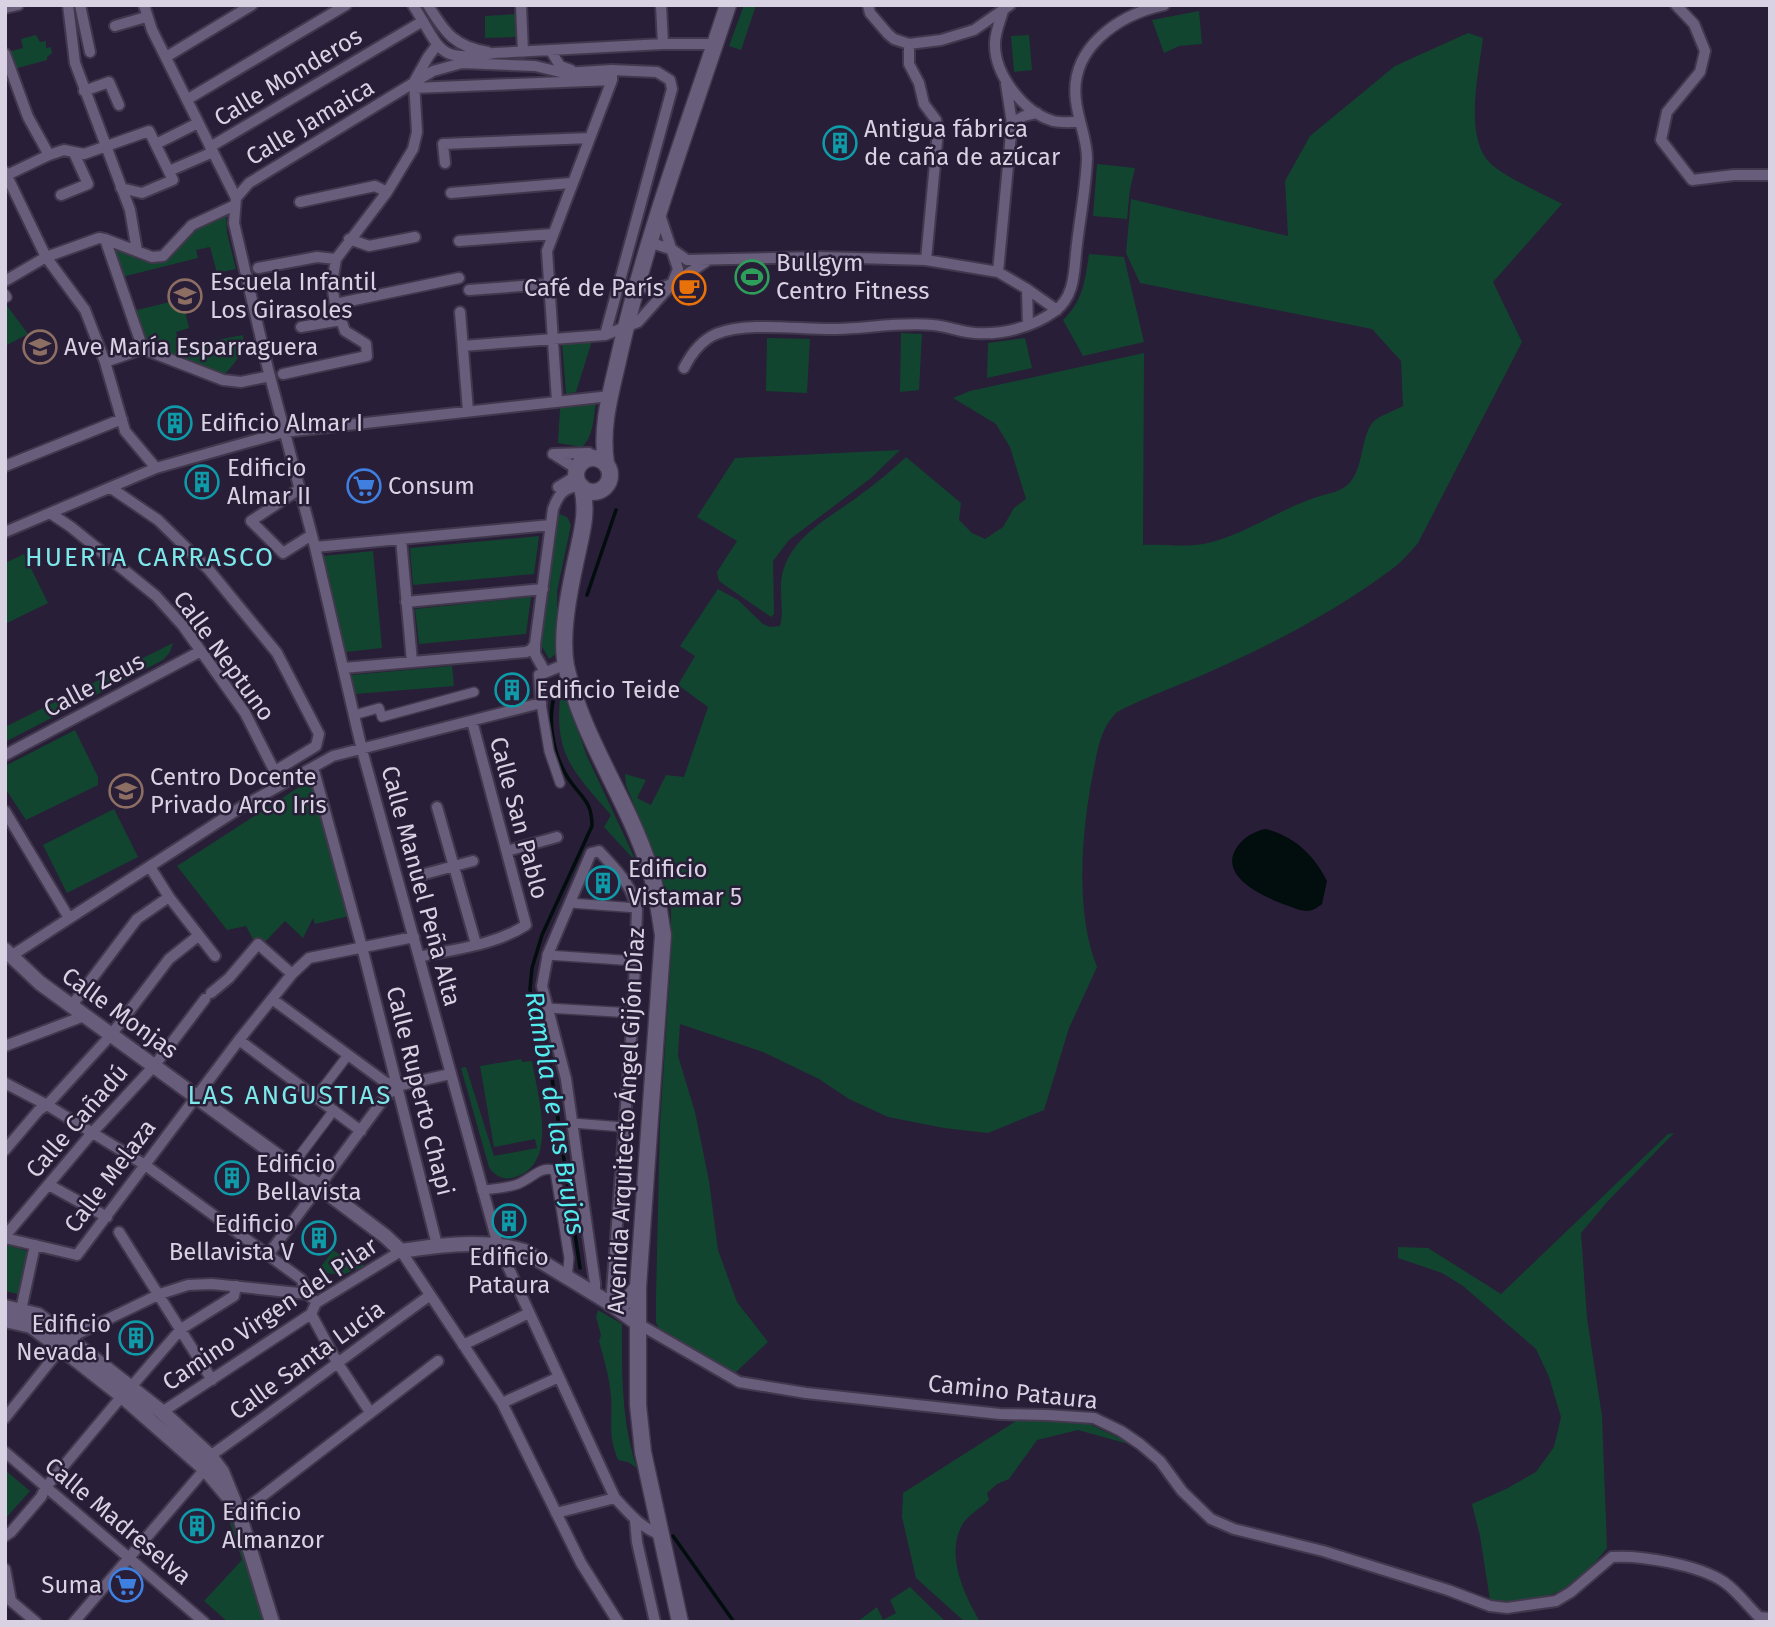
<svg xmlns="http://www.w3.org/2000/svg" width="1775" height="1627" font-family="'Fira Sans',sans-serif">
<rect width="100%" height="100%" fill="#281e37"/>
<path fill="#12452f" d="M744,5H756L741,50L729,46Z
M1199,11L1202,44L1179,46L1164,53L1152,20Z
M516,14L517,37L485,38V16Z
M1468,33L1483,38C1479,72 1463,138 1491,164C1505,177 1543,194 1562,204L1493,282L1522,342L1418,543C1410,552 1402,562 1392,569C1336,611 1271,645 1207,673C1192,680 1121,707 1115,714C1101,729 1098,748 1094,768C1082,827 1074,910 1097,967L1069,1028L1044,1110L988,1133L944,1128L888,1117L849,1099L819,1079L763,1052L680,1024L678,1056L695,1112L709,1181L718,1250L737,1302L768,1342L735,1373L659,1329L656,1322V1297L660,1124L671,956V908L653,851L626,785L625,774L646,780L637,798L651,805L666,775L684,777L708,707L678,685L695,656L680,646L718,589L738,600L763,624L770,627L780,626C785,608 777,586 784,568C795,535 829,518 856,498C874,485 890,472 906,457L961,503L959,520L972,533L985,539L1003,527L1014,508L1026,499L1010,447L996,424L953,398L970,391L1144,353L1143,545C1165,544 1187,548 1208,543C1246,534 1280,509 1317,497C1329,493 1343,492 1351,481C1364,465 1361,434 1374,421C1381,415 1394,411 1403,406L1401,361L1372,329L1140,283L1126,253L1131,199L1288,236L1285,181L1310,136L1395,66Z
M36,35L40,42L46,41V48L51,47L52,53L47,57V60L14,69L8,52L23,48L21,39Z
M1029,35L1032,70L1014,72L1011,36Z
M1097,164L1135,168L1130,189L1127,219L1093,216Z
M226,216L227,233L236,269L217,273L210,247L196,250L198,258L122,277L113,249L115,248L155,263L167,261L195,230Z
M1089,254L1124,257L1144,342L1083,356L1063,320C1083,301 1085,281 1089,254Z
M182,299L189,328L176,332L180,347L243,335C245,352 235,363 224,375L144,345L133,311Z
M5,303L28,334L5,346Z
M901,333L922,334L919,390L900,392Z
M767,338L810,339L807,393L766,391Z
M1025,338L1032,368L987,378L988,343Z
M592,341L576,392L566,394L562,343Z
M596,403C593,418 594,436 582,447L558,443L560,408Z
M900,450L871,478L789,540L773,561L774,614L771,617L719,581L717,572L737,541L697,517L735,458Z
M559,514L567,517L571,525L557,591V653L549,659L540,643Z
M539,536L534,574L413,585L410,548Z
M373,551L382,648L345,652L323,556Z
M24,554L48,603L5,624V563Z
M531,597L526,634L419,644L415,609Z
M173,643L170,652L163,660L5,742V727Z
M452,666L454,686L355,694L351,675Z
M562,682L586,754L637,863L604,827L611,815C568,766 552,751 562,682Z
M75,730L98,777V785L26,820L5,788V766Z
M310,780L349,916L315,924L313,918L303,938L285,921L264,943L258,937L254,941L246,926L227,930L177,866Z
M114,809L138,857L67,893L43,845Z
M521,1059L522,1062L532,1061C537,1094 561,1167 512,1178C502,1180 494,1175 489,1167L461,1068L466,1067L494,1156L537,1148L535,1139L494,1147L480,1066Z
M1674,1133L1607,1202L1581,1233L1587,1318L1602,1416L1607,1548C1575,1589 1543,1608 1490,1600L1480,1536L1472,1504L1506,1489L1536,1472L1554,1447L1561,1417L1549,1377L1536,1349L1463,1286L1442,1273L1398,1258V1247L1428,1248L1501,1294L1668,1134Z
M5,1244L29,1252L18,1294L5,1291Z
M333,1250L351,1262L354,1259L365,1266L342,1275L317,1272Z
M598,1310L622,1324C622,1372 621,1421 637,1468L628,1462L618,1460C607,1433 613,1422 611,1395C609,1376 604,1359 599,1341L601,1335L596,1317Z
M1043,1420L1089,1424L1136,1446L1078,1430L1037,1440L1009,1479L997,1484L987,1493L989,1500C981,1508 965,1517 961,1527C946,1557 965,1596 980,1622H965L916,1578L902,1517L903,1493L1016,1421Z
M5,1470L30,1491L5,1519Z
M222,1492L264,1622H228L204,1601L242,1560L220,1493Z
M910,1587L946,1622H857L877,1607L883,1620L896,1613L890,1600Z"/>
<path fill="#020d0d" d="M1265,829C1293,835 1315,856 1327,881L1322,904C1318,907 1313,911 1307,911C1300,911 1292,907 1286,905C1262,896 1212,874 1241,842C1248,835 1256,831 1265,829Z"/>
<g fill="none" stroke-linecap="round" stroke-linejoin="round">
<path stroke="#020d0d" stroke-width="3.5" d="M587,595L616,510
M557,688C546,715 552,753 568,778C581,798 592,800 592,826L542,935L532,968L530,989L532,1003L548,1051L580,1268
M673,1536L734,1622"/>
<defs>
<path id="pedestrian" d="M5,294L7,297L5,298
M541,703L549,751L560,783
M354,715L379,708L382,717L474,692
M570,903L637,908
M547,955L636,961
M547,1008L633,1013
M316,1097L348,1055
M572,1123L624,1127
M291,1167L334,1110
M482,1190C493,1189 505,1188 515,1185C530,1181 541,1164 555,1171L569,1258L567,1279"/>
<path id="minor" d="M68,5L75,63L130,210L137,251
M80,5L90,52
M144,5L152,30L236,198
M413,5C441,49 437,64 494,53L663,44H715
M428,5C445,33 455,47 488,52
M521,5L523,52
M661,5L663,44
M868,5L870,13L888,34L894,39L909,44L941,40L974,30L1010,5
M1676,5L1694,24L1705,51L1700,72L1667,112L1661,140L1692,180L1734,175H1770
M5,8L18,5
M1003,11C1000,21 995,33 995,43C994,74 1023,112 1053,121C1061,123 1072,122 1080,122
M115,26L146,17
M909,44V64L919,83L924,104L936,120L938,131L926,260
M551,51L560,66L571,70
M5,54L28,117L49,155
M166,57L252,5
M612,70L564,73L535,66L462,63L433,71L249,183L236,198L234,223L268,369L315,547L362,750L498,1245L615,1498C629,1513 641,1528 661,1535
M414,88L612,80
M84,91L109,82L119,105
M188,99L346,5
M1012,123L1024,116L1037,113
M156,144L198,123
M210,147L423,21
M445,163L443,144L590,138
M169,171L213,152
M5,172L46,257L85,310L105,362L125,431L156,468
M7,175L49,155L64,150L84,154L149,131L173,180L142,193L121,188
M451,193L571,183
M61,195L88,184L74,153
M300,202L375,186L387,192
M105,239L143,349
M349,239L369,246L415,237
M459,241L553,234
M649,242L673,250L687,260L821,257L926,260L998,272L1027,289L1057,310
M258,268L317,257L336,259
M998,272L1012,123L1006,84
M5,281L46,257L99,238L105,239L152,257L163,256L192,225L235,205
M636,284L654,290L672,284L678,269L659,212
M1027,289L1028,325
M469,290L549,284
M335,304L459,278
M460,312L468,411
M301,327L341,320
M463,346L605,335L638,322L672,284L707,261
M105,362L143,349L223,380L241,382L270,376
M684,368C691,354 700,341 716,334C748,321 801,330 837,329C869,328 901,322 933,325C947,326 960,332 975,333C1002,335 1033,327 1055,311C1074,297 1074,274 1076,253C1079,222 1086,189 1087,158C1087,139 1078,120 1076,101C1069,48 1118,15 1164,5
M283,374L367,356L366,344L345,331L335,304L332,283L336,259L387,192L413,149L417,132L414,82L428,57L437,45
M557,401L547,251L612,80V70L657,72L670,80L672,89L605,335
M553,454L589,453
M555,455L577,469
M5,466L122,419
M558,487L576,476
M111,488L158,520L209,570L277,653L319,734L316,746L275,771
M298,490L251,521L283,553L310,536
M50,513L71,527L156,596L183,626L245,713L277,776
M5,532L156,468L284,432L610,396
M401,539L412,662
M315,547L551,525
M406,602L543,589
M343,668L526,652L531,650L535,644
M545,672L535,654V644L553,509C559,493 563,489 580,485
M5,755L201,651
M313,767L362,947L437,1245
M437,807L476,944
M5,811L69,918
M507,851L557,837
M150,867L169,897L215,956
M417,876L473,861
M11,956L243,806L333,756L541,703L539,675L566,664
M419,957C454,949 496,945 526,925L472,721
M211,993L229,978L258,944L292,974
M272,999L385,1082L397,1086
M72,1005L137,919L169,897
M239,1040L361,1131
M5,1046L84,1016
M5,1083L47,1105L145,1165L301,1279L308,1294
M5,1150L39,1110L47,1105L111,1035L169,959L198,936
M49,1185L107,1217
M119,1232L212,1380
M5,1236L91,1134L154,1066L205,999
M5,1238L77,1255L239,1040L292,974L309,958L414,937
M268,1255L386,1096L397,1086L450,1074
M595,1296V1283L566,1079L542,986L548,954L591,853L599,851C616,870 632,884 637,910L633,1013L611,1304
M21,1310L35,1245
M311,1314L337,1362L370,1412
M637,1323L739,1382L806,1393L1000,1414L1048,1415L1094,1418L1121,1431L1140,1444L1160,1461L1182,1491L1211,1519L1234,1529L1323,1551L1448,1590L1490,1606L1507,1608L1556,1601L1571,1592L1612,1557C1641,1555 1699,1565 1724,1582C1737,1591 1747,1605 1759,1617L1770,1618
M463,1345L529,1313
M131,1387L181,1329L234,1296L236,1286
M502,1403L559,1377
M162,1412L311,1314L316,1303L401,1251L502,1403L581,1563L618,1622
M5,1418L69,1338L160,1294L188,1285L212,1284L308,1294L312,1298
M5,1452L204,1622
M210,1456C284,1404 355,1349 429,1296
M556,1513L615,1498
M239,1514L438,1361
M635,1520L637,1542L655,1622
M5,1536L11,1532L41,1497L46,1487L122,1396
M5,1569L11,1601L36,1622
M74,1622L205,1469"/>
<path id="tertiary" d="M5,950L40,983L320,1187L385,1236L401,1251C440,1245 485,1239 524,1251L611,1304L637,1323
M5,1307L38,1315L162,1412L210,1456L222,1472L239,1514L272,1622
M5,1320L31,1326L75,1359L122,1396L205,1469L227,1495"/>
<path id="secondary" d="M576 475a17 17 0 1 1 34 0a17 17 0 1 1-34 0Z
M606,463C600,425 612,389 620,352C647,234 690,121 728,5
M582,487C588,511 582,532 577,555C570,587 560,634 566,666C582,738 627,798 649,867C657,889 659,912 663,935L638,1287V1405L643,1452L680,1622
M611,1304L628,1300L638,1287"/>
</defs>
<use href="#pedestrian" stroke="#41384d" stroke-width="12"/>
<use href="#minor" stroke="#41384d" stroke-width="14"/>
<use href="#tertiary" stroke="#41384d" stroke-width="18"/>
<use href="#secondary" stroke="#41384d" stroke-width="19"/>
<use href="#pedestrian" stroke="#685d7b" stroke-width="9"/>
<use href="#minor" stroke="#685d7b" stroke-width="10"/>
<use href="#tertiary" stroke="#685d7b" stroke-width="14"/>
<use href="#secondary" stroke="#685d7b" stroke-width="16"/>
</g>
<defs>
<symbol id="building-ring" viewBox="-11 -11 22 22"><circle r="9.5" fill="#281e37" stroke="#0f9aa8" stroke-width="1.5"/><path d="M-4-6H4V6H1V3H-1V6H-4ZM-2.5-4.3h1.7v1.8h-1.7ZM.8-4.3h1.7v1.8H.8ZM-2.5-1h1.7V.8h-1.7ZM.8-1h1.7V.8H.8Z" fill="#0f9aa8"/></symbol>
<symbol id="stadium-ring" viewBox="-11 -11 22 22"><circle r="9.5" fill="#281e37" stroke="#2e9e5b" stroke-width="1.5"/><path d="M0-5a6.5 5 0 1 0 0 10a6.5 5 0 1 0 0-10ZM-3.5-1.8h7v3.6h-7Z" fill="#2e9e5b"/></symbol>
<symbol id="cafe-ring" viewBox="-11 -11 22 22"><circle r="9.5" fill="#281e37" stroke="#e8710a" stroke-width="1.5"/><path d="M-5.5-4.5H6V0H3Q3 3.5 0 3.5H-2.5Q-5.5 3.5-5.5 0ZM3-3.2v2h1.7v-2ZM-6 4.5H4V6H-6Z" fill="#e8710a"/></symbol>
<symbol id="school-ring" viewBox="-11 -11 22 22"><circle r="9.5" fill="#281e37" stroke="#8d6e63" stroke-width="1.5"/><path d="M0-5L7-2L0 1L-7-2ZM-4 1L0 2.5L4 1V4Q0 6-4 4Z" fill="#8d6e63"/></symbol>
<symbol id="supermarket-ring" viewBox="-11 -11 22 22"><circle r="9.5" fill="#281e37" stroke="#3f7fe0" stroke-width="1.5"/><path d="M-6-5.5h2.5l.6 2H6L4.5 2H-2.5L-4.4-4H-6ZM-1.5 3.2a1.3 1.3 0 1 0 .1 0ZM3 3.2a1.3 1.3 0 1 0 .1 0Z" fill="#3f7fe0"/></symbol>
</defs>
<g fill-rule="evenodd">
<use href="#building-ring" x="821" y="124" width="38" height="38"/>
<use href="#stadium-ring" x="733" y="258" width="38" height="38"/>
<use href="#cafe-ring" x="670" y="269" width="38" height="38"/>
<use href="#school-ring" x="166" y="277" width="38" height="38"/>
<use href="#school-ring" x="21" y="328" width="38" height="38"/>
<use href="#building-ring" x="156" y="404" width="38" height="38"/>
<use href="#building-ring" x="183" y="463" width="38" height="38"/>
<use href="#supermarket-ring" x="345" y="467" width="38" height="38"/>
<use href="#building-ring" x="493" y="671" width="38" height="38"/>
<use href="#school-ring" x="107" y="772" width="38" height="38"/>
<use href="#building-ring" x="584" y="864" width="38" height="38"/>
<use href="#building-ring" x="213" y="1159" width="38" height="38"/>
<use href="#building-ring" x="490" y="1202" width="38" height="38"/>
<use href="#building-ring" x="300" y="1219" width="38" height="38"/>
<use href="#building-ring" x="117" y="1319" width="38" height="38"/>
<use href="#building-ring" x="178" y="1507" width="38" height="38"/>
<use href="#supermarket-ring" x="107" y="1566" width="38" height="38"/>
</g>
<g text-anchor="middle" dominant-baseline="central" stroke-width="5" stroke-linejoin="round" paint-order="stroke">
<g font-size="24" fill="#d8d2e3" stroke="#281e37">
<text transform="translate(288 77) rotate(-31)">Calle Monderos</text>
<text transform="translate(310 122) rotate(-31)">Calle Jamaica</text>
<text transform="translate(224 656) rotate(54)">Calle Neptuno</text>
<text transform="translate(94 685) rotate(-28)">Calle Zeus</text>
<text transform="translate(519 818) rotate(75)">Calle San Pablo</text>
<text transform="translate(421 886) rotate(75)">Calle Manuel Peña Alta</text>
<text transform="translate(120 1013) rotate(36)">Calle Monjas</text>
<text transform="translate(420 1091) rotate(76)">Calle Ruperto Chapi</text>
<text transform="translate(77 1121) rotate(-49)">Calle Cañadú</text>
<text transform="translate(626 1121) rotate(-87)">Avenida Arquitecto Ángel Gijón Díaz</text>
<text transform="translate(110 1176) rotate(-53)">Calle Melaza</text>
<text transform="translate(270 1314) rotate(-34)">Camino Virgen del Pilar</text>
<text transform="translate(307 1360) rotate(-36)">Calle Santa Lucia</text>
<text transform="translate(1013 1392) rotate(6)">Camino Pataura</text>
<text transform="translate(118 1521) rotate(40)">Calle Madreselva</text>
</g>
<g font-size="24" fill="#d8d2e3" stroke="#281e37" text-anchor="start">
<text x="864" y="129">Antigua fábrica<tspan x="864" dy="28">de caña de azúcar</tspan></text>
<text x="776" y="263">Bullgym<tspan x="776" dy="28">Centro Fitness</tspan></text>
<text x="210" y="282">Escuela Infantil<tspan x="210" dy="28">Los Girasoles</tspan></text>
<text x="664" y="288" text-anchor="end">Café de París</text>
<text x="64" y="347">Ave María Esparraguera</text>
<text x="200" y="423">Edificio Almar I</text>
<text x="227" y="468">Edificio<tspan x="227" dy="28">Almar II</tspan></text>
<text x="388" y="486">Consum</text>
<text x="536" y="690">Edificio Teide</text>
<text x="150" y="777">Centro Docente<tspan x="150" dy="28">Privado Arco Iris</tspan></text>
<text x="628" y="869">Edificio<tspan x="628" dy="28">Vistamar 5</tspan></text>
<text x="256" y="1164">Edificio<tspan x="256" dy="28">Bellavista</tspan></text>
<text x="294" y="1224" text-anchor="end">Edificio<tspan x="294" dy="28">Bellavista V</tspan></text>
<text x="509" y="1257" text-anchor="middle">Edificio<tspan x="509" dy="28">Pataura</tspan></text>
<text x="111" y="1324" text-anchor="end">Edificio<tspan x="111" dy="28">Nevada I</tspan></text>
<text x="222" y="1512">Edificio<tspan x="222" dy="28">Almanzor</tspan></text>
<text x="102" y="1585" text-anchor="end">Suma</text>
</g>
<g font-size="26" letter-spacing="2" fill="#7ce8ea" stroke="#281e37">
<text x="150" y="557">HUERTA CARRASCO</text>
<text x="290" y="1095">LAS ANGUSTIAS</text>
</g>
<g font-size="26" font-style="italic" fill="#52ecee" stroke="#281e37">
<text transform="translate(555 1113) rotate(80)">Rambla de las Brujas</text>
</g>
</g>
<rect width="1775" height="1627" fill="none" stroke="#d8d2e3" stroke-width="14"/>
</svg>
